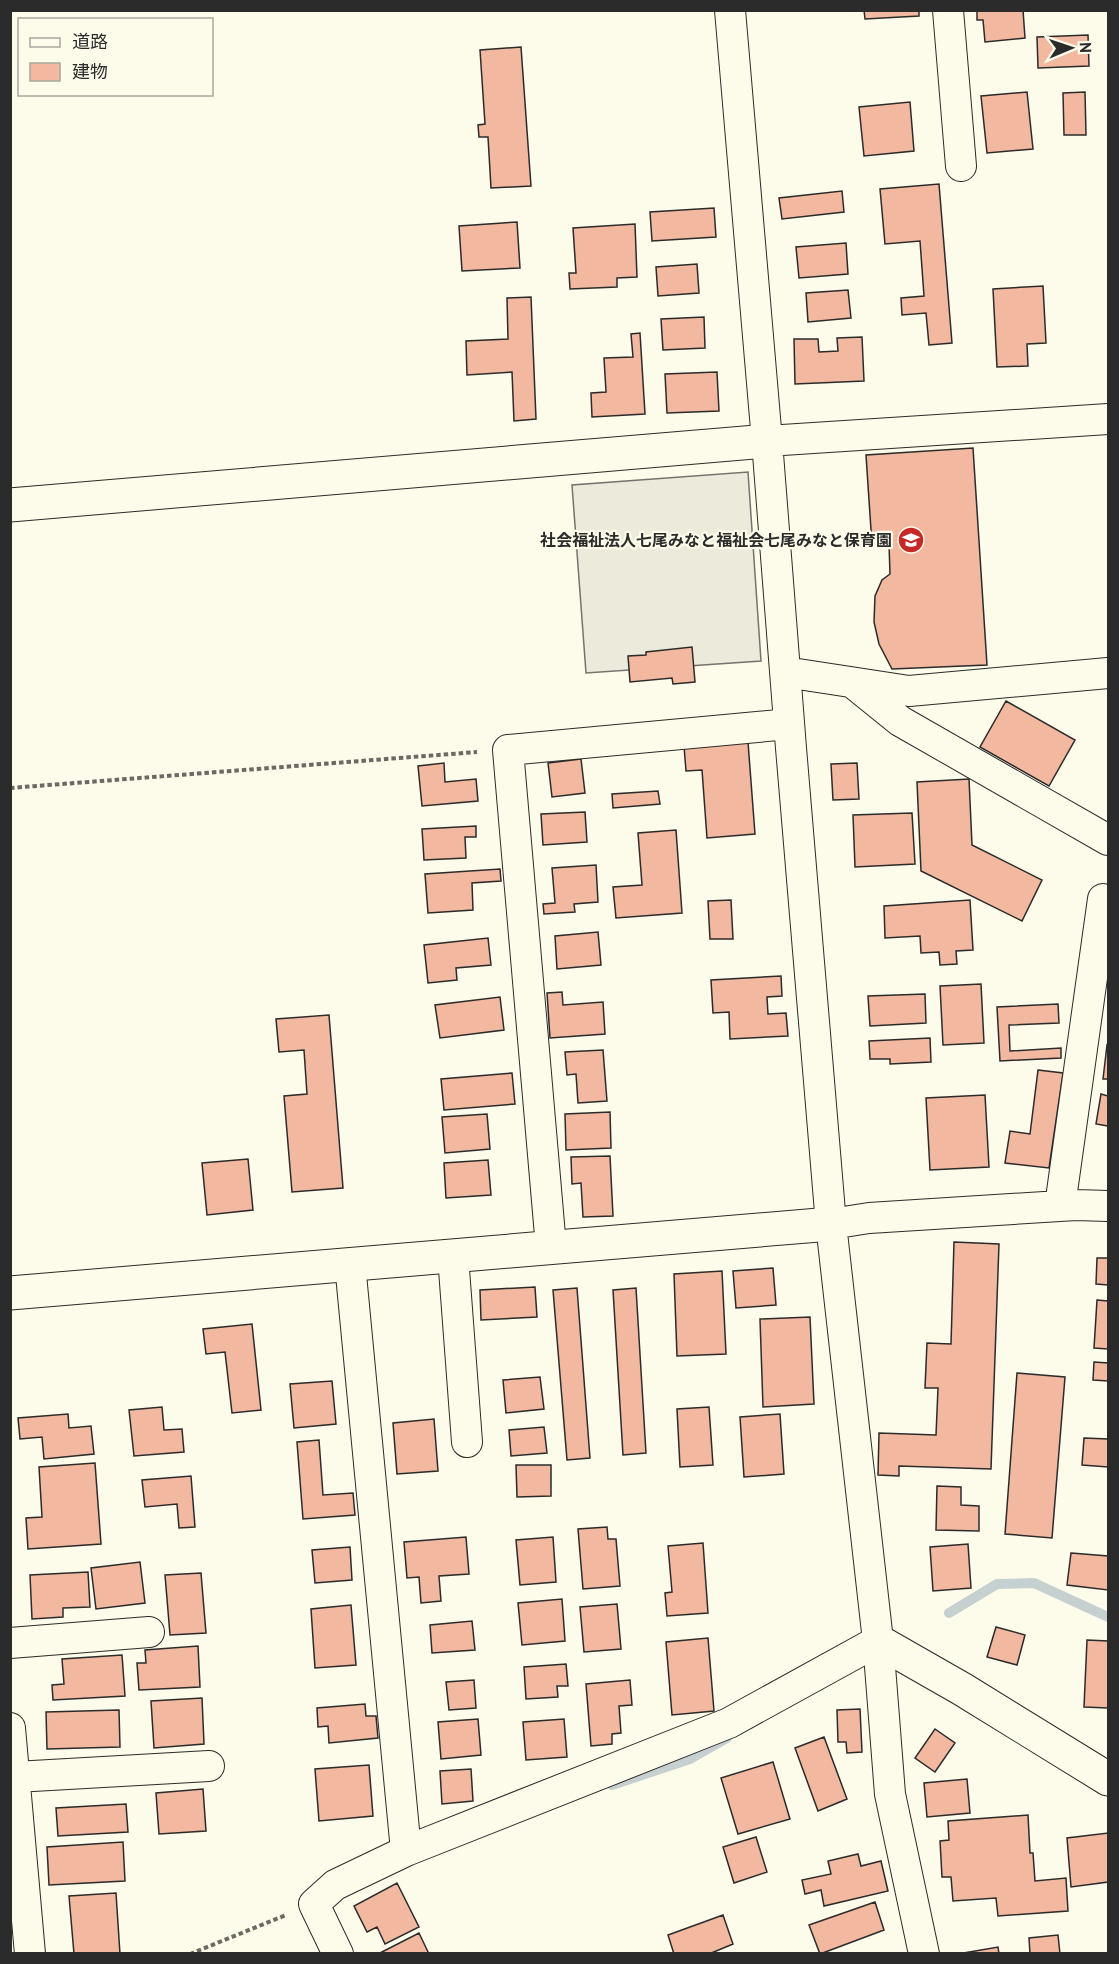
<svg xmlns="http://www.w3.org/2000/svg" width="1119" height="1964" font-family="'PT Sans','Noto Sans JP',sans-serif">
<rect width="100%" height="100%" fill="#fdfbea"/>
<path fill="#eceadb" stroke="#74746e" stroke-width="1.5" d="M748,472L761,661L586,673L572,485Z"/>
<g fill="none" stroke-linecap="round" stroke-linejoin="round">
<path stroke="#c7d0d0" stroke-width="10" d="M949,1613L997,1584L1034,1583L1108,1617
M612,1785L690,1759L727,1738"/>
</g>
<path fill="#f2b8a0" stroke="#2b2b2b" stroke-width="1.5" d="M864,10H919V16L865,19Z
M977,10H1023L1025,38L985,42L983,20H977Z
M1088,35L1089,66L1038,68L1037,37Z
M521,47L531,186L491,188L488,137H479L478,125L485,124L480,50Z
M1027,92L1033,149L987,153L981,96Z
M1085,92L1086,135H1064L1063,93Z
M910,102L914,151L864,156L859,107Z
M939,184L952,343L929,345L926,313L902,315L901,298L924,296L920,241L885,244L880,189Z
M842,191L844,212L782,219L779,198Z
M714,208L716,237L652,241L650,212Z
M517,222L520,268L462,271L459,226Z
M635,224L637,277L617,278V287L570,289L569,273H576L573,228Z
M846,243L848,274L799,278L796,247Z
M697,264L699,293L658,296L656,267Z
M1043,286L1046,343L1027,344L1028,366L997,367L993,289Z
M848,290L851,318L808,322L806,293Z
M531,297L536,419L514,421L512,372L467,375L466,341L508,339L507,298Z
M704,317L705,348L663,350L661,319Z
M640,333L645,414L592,417L591,393L606,392L604,358L633,357L631,334Z
M862,337L864,381L795,384L794,339H818L819,352L838,351L837,338Z
M717,372L719,411L667,413L665,374Z
M973,448L987,665L892,669L879,644L874,622L875,596L882,580L890,574L889,544L872,545L866,455Z
M692,647L695,682L673,684L672,678L630,682L628,656L646,655V652Z
M1006,701L1075,740L1049,786L980,747Z
M748,742L755,834L707,838L702,770L686,771L684,746Z
M581,759L585,793L552,797L548,763Z
M444,763L445,782L476,779L478,801L422,806L418,766Z
M857,763L859,799L833,800L831,764Z
M969,779L972,845L1042,880L1022,921L921,871L917,782Z
M658,791L660,804L613,808L612,794Z
M585,812L587,842L543,845L541,814Z
M912,813L915,864L855,867L853,815Z
M476,826V837H465L466,858L424,860L422,829Z
M676,830L682,913L616,918L613,887L642,885L638,833Z
M596,865L598,902L574,904L575,912L544,914L543,904L555,903L552,868Z
M500,869L501,881L472,883L473,910L428,913L425,874Z
M731,900L733,939H710L708,901Z
M970,900L973,950L956,951L957,964L940,965L939,952L921,953L920,936L885,938L884,906Z
M598,932L601,965L557,969L555,936Z
M488,938L491,965L456,968L457,980L428,983L424,945Z
M781,976L782,996L767,997L768,1014L786,1013L788,1036L730,1039L729,1012L713,1013L711,980Z
M981,984L984,1043L943,1045L940,986Z
M562,992L563,1005L603,1002L605,1034L550,1038L547,993Z
M925,994L926,1023L870,1026L868,996Z
M500,997L504,1030L440,1038L435,1005Z
M1058,1004L1059,1023L1009,1025L1010,1051L1061,1048V1058L1000,1061L997,1007Z
M329,1015L343,1188L292,1192L284,1096L307,1094L304,1050L279,1052L276,1019Z
M930,1038L931,1062L890,1064V1059H870L869,1041Z
M1107,1045L1108,1046V1079H1103Z
M603,1050L607,1101L578,1103L576,1074L567,1075L565,1052Z
M1038,1070L1063,1073L1049,1168L1005,1163L1010,1131L1030,1134Z
M512,1073L515,1104L444,1110L441,1079Z
M1101,1094L1108,1096V1126L1096,1124Z
M985,1095L989,1167L930,1170L926,1098Z
M610,1112L611,1148L566,1150L565,1114Z
M487,1114L490,1149L445,1153L442,1117Z
M610,1156L613,1216L583,1217L581,1183L572,1184L571,1157Z
M248,1159L253,1210L207,1215L202,1163Z
M488,1160L491,1195L446,1198L444,1163Z
M954,1242L999,1244L991,1469L899,1466V1476L878,1475L879,1433L936,1435L938,1388H925L927,1343L951,1344Z
M1097,1258H1108V1285L1096,1284Z
M773,1268L776,1305L736,1308L733,1271Z
M722,1271L726,1354L677,1356L674,1274Z
M535,1287L537,1317L481,1320L480,1290Z
M577,1288L590,1458L567,1460L553,1290Z
M636,1288L646,1453L623,1455L613,1290Z
M1097,1300L1108,1301V1349L1094,1348Z
M810,1317L814,1404L763,1407L760,1319Z
M252,1324L261,1410L232,1413L225,1352L206,1354L203,1329Z
M1094,1362L1108,1363V1381L1093,1380Z
M1017,1373L1065,1377L1052,1538L1005,1534Z
M540,1377L544,1409L506,1413L503,1380Z
M332,1381L336,1424L294,1428L290,1384Z
M162,1407L164,1430L182,1429L184,1452L134,1456L129,1410Z
M709,1407L713,1465L680,1467L677,1409Z
M68,1414L69,1428L91,1426L94,1454L44,1459L42,1437L20,1439L18,1418Z
M780,1414L784,1474L744,1477L740,1417Z
M434,1419L438,1471L397,1474L393,1423Z
M544,1427L547,1453L511,1456L509,1430Z
M1084,1438L1108,1439V1467L1082,1465Z
M319,1440L323,1495L353,1493L355,1515L303,1519L297,1442Z
M95,1463L101,1544L28,1549L26,1518L42,1517L39,1467Z
M516,1465H551V1496L517,1497Z
M191,1476L195,1527L179,1528L177,1504L145,1507L142,1480Z
M937,1486L961,1487V1505L979,1506V1531L936,1530Z
M607,1527L608,1539H616L620,1586L583,1589L578,1529Z
M466,1537L469,1574L439,1576L441,1601L421,1603L419,1577L407,1578L404,1542Z
M553,1537L556,1582L520,1585L516,1540Z
M703,1543L708,1613L667,1616L665,1593L672,1592L668,1546Z
M968,1544L971,1588L933,1591L930,1547Z
M350,1547L352,1580L315,1583L312,1550Z
M1071,1553L1108,1556V1590L1067,1585Z
M140,1562L145,1603L96,1609L91,1568Z
M88,1572L90,1607L63,1608V1617L32,1619L30,1575Z
M201,1573L206,1633L170,1635L165,1575Z
M562,1599L565,1641L522,1645L518,1603Z
M617,1604L621,1649L584,1652L580,1607Z
M351,1605L356,1665L315,1668L311,1609Z
M472,1621L475,1650L432,1653L430,1625Z
M996,1627L1025,1635L1017,1665L987,1657Z
M708,1638L714,1711L672,1715L666,1642Z
M1087,1640L1108,1641V1708L1084,1707Z
M198,1646L200,1687L139,1690L137,1663H146L145,1650Z
M122,1655L125,1696L53,1700L52,1685L64,1684L62,1659Z
M566,1664L568,1686H557L558,1697L526,1699L524,1667Z
M474,1680L476,1708L449,1710L446,1682Z
M630,1680L632,1705L619,1706L621,1733L612,1734V1744L591,1746L586,1684Z
M202,1698L204,1744L154,1748L151,1701Z
M365,1704L366,1716H376L378,1738L329,1743L328,1726L318,1727L317,1708Z
M860,1709L862,1752L847,1753L846,1742H838L837,1710Z
M119,1710L120,1747L47,1749L46,1712Z
M478,1719L481,1755L441,1759L438,1722Z
M564,1719L567,1757L526,1760L523,1722Z
M935,1729L955,1743L935,1772L915,1758Z
M824,1737L847,1799L818,1811L795,1748Z
M773,1762L790,1819L738,1834L721,1778Z
M369,1765L373,1816L319,1821L315,1769Z
M471,1769L473,1801L442,1804L440,1771Z
M967,1779L970,1813L927,1817L924,1783Z
M203,1789L206,1831L159,1834L156,1793Z
M126,1804L128,1832L58,1836L56,1808Z
M1028,1815L1030,1853H1033L1035,1881L1066,1878L1068,1911L998,1916L996,1898L953,1901L951,1877H942L940,1841L949,1840L948,1821Z
M1108,1833V1882L1071,1887L1067,1838Z
M756,1837L767,1872L734,1883L723,1847Z
M123,1842L125,1881L49,1885L47,1847Z
M858,1854L861,1866L881,1861L888,1891L824,1906L821,1890L805,1894L802,1880L831,1874L828,1861Z
M397,1883L419,1927L385,1944L377,1927L367,1932L354,1906Z
M116,1893L120,1954H74L69,1896Z
M875,1902L884,1930L820,1954L809,1925Z
M723,1915L733,1944L709,1954H674L668,1935Z
M419,1933L429,1954H378Z
M1058,1935L1060,1954H1030L1029,1938Z
M998,1947L999,1954H964V1953Z"/>
<g fill="none" stroke-linecap="round" stroke-linejoin="round">
<defs>
<path id="street" d="M730,10L767,441L791,748L831,1224L878,1641L890,1794L924,1954
M948,10L961,166
M767,441L1108,419
M785,672L909,691L1108,673
M853,683L900,721L1108,840
M1060,1206L1103,899
M831,1224L869,1218L1076,1205L1108,1206
M551,1247L508,750L789,724
M453,1256L467,1442
M350,1264L406,1851
M10,1643L149,1632
M10,1728L30,1954
M15,1777L209,1766
M338,1954L314,1904L335,1885L406,1851L729,1723L878,1641"/>
<path id="secondary" d="M10,505L767,441
M10,1293L831,1224
M878,1641L962,1689L1108,1779"/>
</defs>
<use href="#street" stroke="#2b2b2b" stroke-width="32"/>
<use href="#secondary" stroke="#2b2b2b" stroke-width="35"/>
<path stroke="#6a6964" stroke-width="4" stroke-dasharray="4.5 3" stroke-linecap="butt" d="M10,788L477,752
M190,1954L286,1915"/>
<use href="#street" stroke="#fdfbea" stroke-width="30"/>
<use href="#secondary" stroke="#fdfbea" stroke-width="33"/>
</g>
<defs>
<symbol id="school-disc" viewBox="-11 -11 22 22"><circle r="9.5" fill="#c62828" stroke="#fdfbea"/><path d="M0-5L7-2L0 1L-7-2ZM-4 1L0 2.5L4 1V4Q0 6-4 4Z" fill="#fff"/></symbol>
</defs>
<g fill-rule="evenodd">
<use href="#school-disc" x="896" y="525" width="30" height="30"/>
</g>
<g text-anchor="middle" dominant-baseline="central" stroke-width="4.5" stroke-linejoin="round" paint-order="stroke">
<g font-size="16" font-weight="bold" fill="#2b2b2b" stroke="#fdfbea" text-anchor="end">
<text x="892" y="540">社会福祉法人七尾みなと福祉会七尾みなと保育園</text>
</g>
</g>
<rect width="1119" height="1964" fill="none" stroke="#2b2b2b" stroke-width="24"/>
<rect x="18" y="18" width="195" height="78" fill="#fdfbea" stroke="#a9a89e" stroke-width="1.5"/>
<rect x="30" y="38" width="30" height="9" fill="#fdfbea" stroke="#a9a89e" stroke-width="1.5"/>
<text x="72" y="48" font-size="18" fill="#2b2b2b">道路</text>
<rect x="30" y="63" width="30" height="18" fill="#f2b8a0" stroke="#a9a89e" stroke-width="1.5"/>
<text x="72" y="78" font-size="18" fill="#2b2b2b">建物</text>
<g transform="translate(1071 48) rotate(88)" stroke="#fdfbea" stroke-width="4.5" paint-order="stroke">
<path d="M0-4.5L10 22L0 15L-10 22Z" fill="#2b2b2b"/>
<text y="-9" font-size="16" font-weight="bold" text-anchor="middle" fill="#2b2b2b">N</text>
</g>
</svg>
